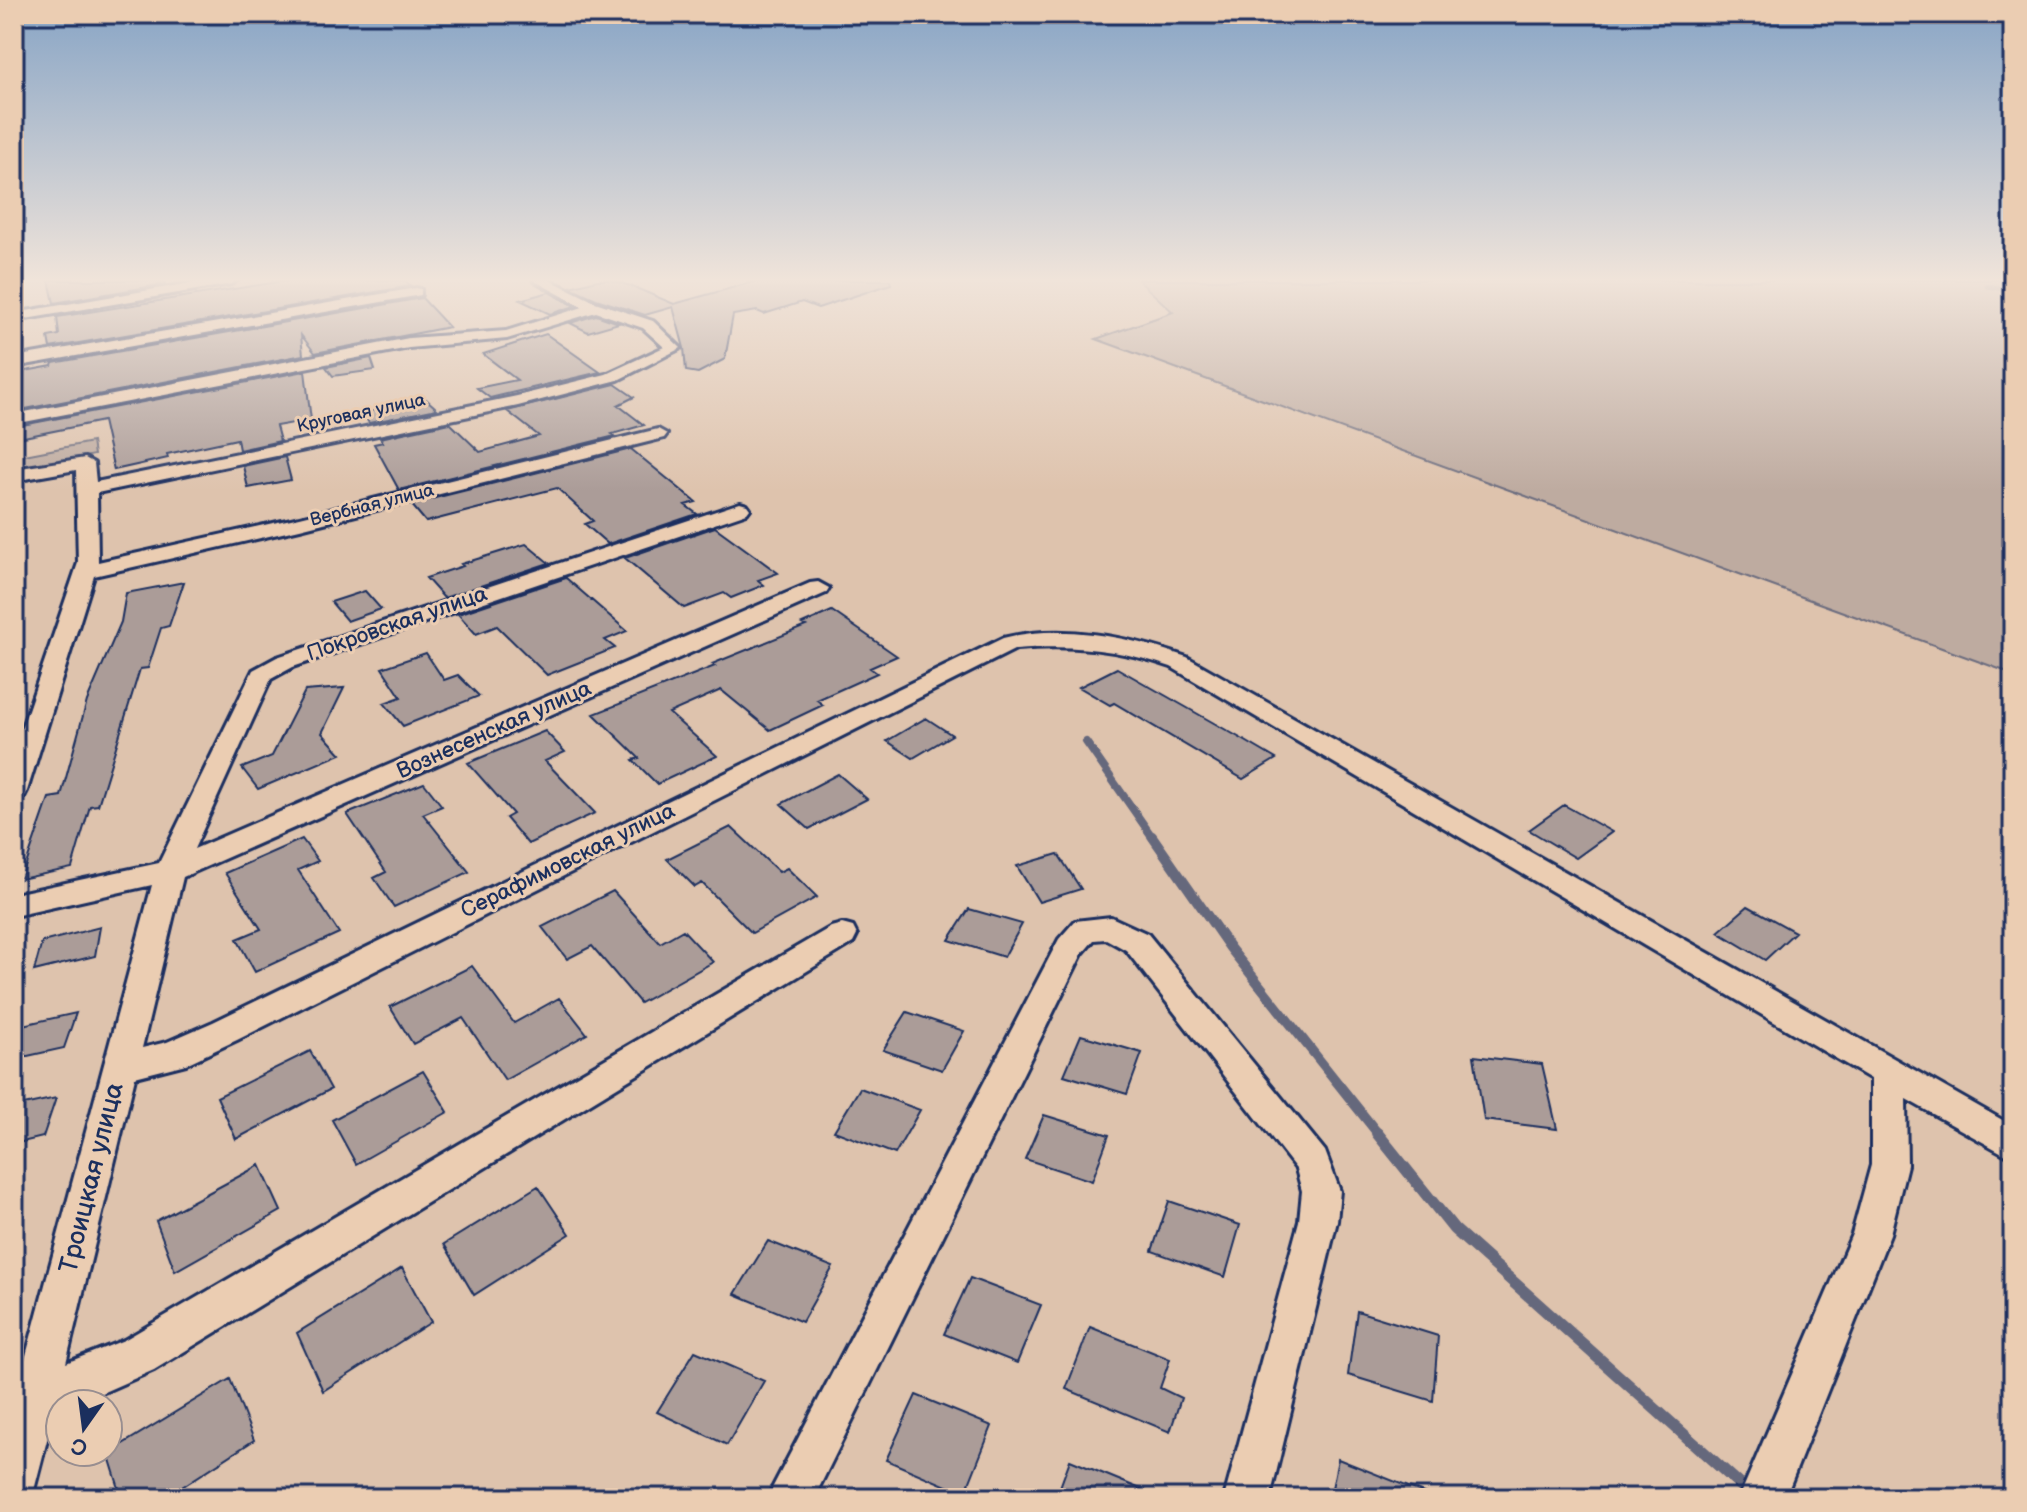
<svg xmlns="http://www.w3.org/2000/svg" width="2027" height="1512" font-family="'Balsamiq Sans',sans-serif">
<rect width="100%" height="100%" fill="#dec3ad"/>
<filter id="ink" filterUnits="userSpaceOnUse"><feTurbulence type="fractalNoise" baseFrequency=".0125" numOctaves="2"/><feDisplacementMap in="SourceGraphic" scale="16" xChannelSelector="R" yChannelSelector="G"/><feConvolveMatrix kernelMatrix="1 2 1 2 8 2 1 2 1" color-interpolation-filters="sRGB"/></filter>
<g filter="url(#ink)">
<path fill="#beaba0" stroke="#6c6d7f" stroke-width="2" d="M1138,280H2013V674L1096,339L1173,312Z
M92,442L94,455L14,471V457Z"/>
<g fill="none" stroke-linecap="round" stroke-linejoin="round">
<path stroke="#65677c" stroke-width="5" d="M1987,286L2013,290"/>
<path stroke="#65677c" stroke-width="8" d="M1086,742L1153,838"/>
<path stroke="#65677c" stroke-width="10" d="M1152,836L1230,948L1379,1135"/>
<path stroke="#65677c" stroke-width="12" d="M1377,1133L1454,1229L1755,1498"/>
</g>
<path fill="#ab9c98" stroke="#1b2f5e" stroke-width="2" d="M49,280H162L165,284L54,303Z
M290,280H405L411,286L50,348L48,337L59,335L57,317Z
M597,280H610L631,286L674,304L760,280H890L891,284L818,308L802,302L764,314L757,311L733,315L725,359L698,373L686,371L684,348L673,307L645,315L596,299L570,287Z
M549,292L575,306L550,314L520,300Z
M422,298L449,327L315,353L301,335L303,355L15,411L14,373L52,366L53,363Z
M596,315L619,323L588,332L570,323Z
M546,334L600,372L490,398L477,388L517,380L483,354Z
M371,358L375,370L333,376L326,367Z
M305,371L311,420L276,426L280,441L239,450L237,439L167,454L168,458L114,470L103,421L19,438L17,426Z
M615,384L634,397L618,405L644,425L612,434L615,436L399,490L374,444L383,442L380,438L450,423L480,452L539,436L507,411Z
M426,399L437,409L369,423L362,413Z
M631,449L696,502L685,505L697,514L608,544L585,524L593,521L557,488L426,522L411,504Z
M285,457L291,480L248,488L243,466Z
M715,527L778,573L758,580L764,585L731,598L724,593L684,608L625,558Z
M526,544L549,563L444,598L426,578L463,566L461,564Z
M566,578L627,631L605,640L615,648L547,675L497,626L476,634L458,614Z
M184,582L169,626L161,628L148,668L140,669L98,805L90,806L72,868L21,879L49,798L61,796L87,701L121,622L126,593Z
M365,591L381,609L347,621L331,602Z
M832,611L897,656L870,668L877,673L817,700L823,705L770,730L721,690L669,713L717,756L657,784L633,760L639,758L594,714L715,666L712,664L806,626L802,624Z
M426,653L444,680L458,675L479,696L403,726L384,703L401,697L382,668Z
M1117,668L1242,739L1276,759L1243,779L1114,703L1110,705L1079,687Z
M344,688L322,733L341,754L258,789L242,768L272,756L305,691Z
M926,718L952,735L913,758L887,741Z
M545,731L565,752L545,761L595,813L528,844L506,818L513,814L468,763Z
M838,774L867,799L809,829L781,804Z
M424,783L442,806L423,814L469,872L394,907L374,878L386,872L347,814Z
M1564,805L1612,832L1576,858L1529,830Z
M731,827L779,872L787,868L817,897L752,933L702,883L695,887L667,859Z
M302,839L318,861L298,870L339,933L255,972L237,939L261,929L225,873Z
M1058,854L1081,889L1039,902L1017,866Z
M613,891L660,943L683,930L713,962L640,1003L592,946L567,959L542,927Z
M1748,906L1795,932L1765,960L1718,932Z
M969,909L1022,924L1004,957L949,940Z
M100,927L95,956L34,971L42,942Z
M472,966L514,1023L559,998L587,1034L505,1080L463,1018L413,1044L390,1007Z
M907,1012L964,1031L942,1070L883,1050Z
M76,1013L64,1048L14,1059V1046L22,1025Z
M1081,1035L1142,1053L1127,1094L1064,1075Z
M310,1051L331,1089L236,1139L217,1097Z
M1474,1056L1542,1064L1557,1129L1484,1120Z
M423,1071L448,1112L356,1164L332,1120Z
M860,1088L920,1110L895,1154L834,1131Z
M56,1098L43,1137L14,1144V1107Z
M1044,1115L1109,1135L1092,1181L1025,1159Z
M260,1165L281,1211L175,1271L156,1221Z
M538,1186L570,1234L474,1295L444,1244Z
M1169,1201L1240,1225L1225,1277L1152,1251Z
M768,1241L833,1267L802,1322L735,1294Z
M402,1268L431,1322L323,1391L297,1333Z
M970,1278L1041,1305L1017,1363L944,1334Z
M1357,1311L1438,1336L1433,1401L1348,1375Z
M1090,1327L1170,1359L1160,1388L1181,1398L1170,1432L1066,1389Z
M695,1351L764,1381L727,1445L657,1412Z
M230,1379L254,1440L165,1498H122L108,1453Z
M916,1395L992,1426L965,1494L886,1460Z
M1338,1459L1434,1497L1433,1498H1330Z
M1070,1460L1160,1497V1498H1056Z"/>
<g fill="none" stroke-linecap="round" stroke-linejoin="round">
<defs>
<path id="minor" d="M209,280H238L231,284L14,321V313Z
M533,280H550L595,302L653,321L681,348L618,380L518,406L97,493L98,562L300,517L658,429L667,434L664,438L300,529L94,576L27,791L24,797L14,800V751L78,563L76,470L14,481V469L85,458L94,463L96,482L517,396L606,374L664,347L643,328L596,312L507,339L409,348L14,424V414L409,338L506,331L583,307Z
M416,288L421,289V295L14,367V357Z
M740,503L747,505L750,509L747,513L293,667L271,679L194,849L810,583L818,582L829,588L826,593L183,877L142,1048L167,1042L213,1022L1003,638C1064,623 1129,637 1187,657L2013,1126V1159L1906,1099L1907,1165L1890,1234L1785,1498H1739L1852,1234L1871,1165V1079L1171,667C1119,649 1071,644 1016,649L237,1040L186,1064L135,1077L66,1363L124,1340L831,927L842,924L853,927L857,935L853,943L154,1370L88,1399L60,1404V1407L55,1409L32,1498H14L16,1393L152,885L14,916V894L159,863L253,670L277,657Z
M1111,917L1148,934L1325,1151L1340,1191L1337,1221L1270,1498H1224L1299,1221L1302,1191L1296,1169L1126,950L1106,939L1094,940L1082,954L814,1498H767L1059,939L1075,921Z"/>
</defs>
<use href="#minor" stroke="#1b2f5e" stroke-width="6"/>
<use href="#minor" fill="#ebcdb2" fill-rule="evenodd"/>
</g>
</g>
<linearGradient id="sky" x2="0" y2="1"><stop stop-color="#87a4c5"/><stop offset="0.57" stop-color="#f0e4da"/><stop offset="1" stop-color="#f0e4da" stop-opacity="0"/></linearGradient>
<rect width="2027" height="491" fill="url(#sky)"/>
<g text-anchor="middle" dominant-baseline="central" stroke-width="6" stroke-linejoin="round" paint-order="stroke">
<g font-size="18" fill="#1b2f5e" stroke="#ebcdb2">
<text transform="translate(361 413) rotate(-12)">Круговая улица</text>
<text transform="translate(372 505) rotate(-14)">Вербная улица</text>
</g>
<g font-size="22" fill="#1b2f5e" stroke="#ebcdb2">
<text transform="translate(397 624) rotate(-19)">Покровская улица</text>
<text transform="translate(494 730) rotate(-24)">Вознесенская улица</text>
<text transform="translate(568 861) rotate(-26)">Серафимовская улица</text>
</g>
<g font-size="26" fill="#1b2f5e" stroke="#ebcdb2">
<text transform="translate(92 1178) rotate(-76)">Троицкая улица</text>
</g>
</g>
<rect width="2027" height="1512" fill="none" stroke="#ebcdb2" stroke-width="48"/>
<rect x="24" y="24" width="1979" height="1464" fill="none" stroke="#1b2f5e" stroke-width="3" filter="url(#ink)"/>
<g transform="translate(84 1428) rotate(194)"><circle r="38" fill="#ebcdb2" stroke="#988e90" stroke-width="2"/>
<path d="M0-6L14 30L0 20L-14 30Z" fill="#1b2f5e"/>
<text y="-12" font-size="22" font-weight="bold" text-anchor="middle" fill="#1b2f5e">С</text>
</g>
</svg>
